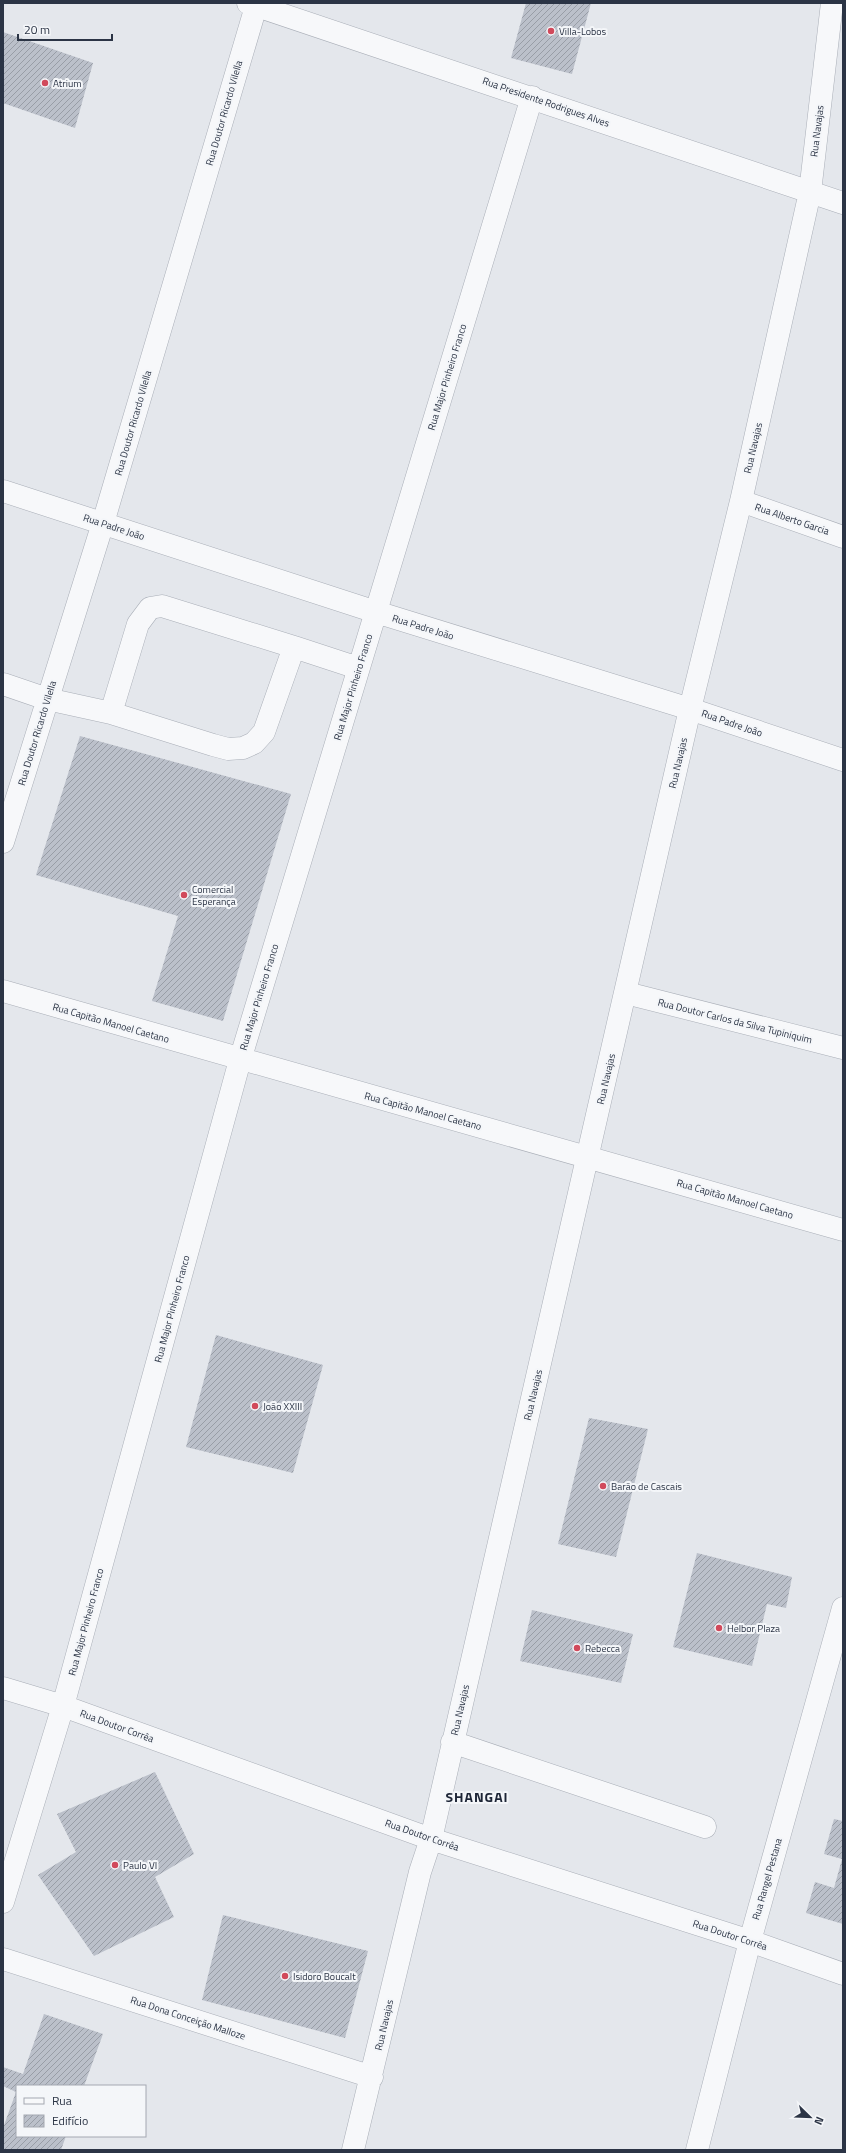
<svg xmlns="http://www.w3.org/2000/svg" width="846" height="2153" font-family="'Titillium Web',sans-serif">
<defs>
<pattern id="building-hatch" width="6" height="6" patternUnits="userSpaceOnUse"><rect width="6" height="6" fill="#bbc0ca"/><path d="M-1 1l2-2M0 6l6-6M5 7l2-2" fill="none" stroke="#989da6"/></pattern>
</defs>
<rect width="100%" height="100%" fill="#e4e7ec"/>
<path fill="url(#building-hatch)" d="M526,3H591L572,74L511,58Z
M3,32L93,63L75,128L3,103Z
M80,736L291,794L223,1021L152,1001L178,916L36,875Z
M216,1335L323,1365L293,1473L186,1447Z
M589,1418L648,1429L616,1557L558,1544Z
M697,1553L792,1577L786,1608L767,1604L752,1666L673,1647Z
M532,1610L633,1634L621,1683L520,1661Z
M155,1772L194,1854L155,1877L174,1917L94,1956L38,1875L76,1852L57,1814Z
M834,1819L843,1821V1924L806,1913L815,1882L834,1888L842,1859L824,1854Z
M223,1915L368,1951L345,2038L202,2000Z
M44,2014L103,2034L84,2086H17V2136H66L61,2150H3V2128L16,2092L3,2086V2067L23,2074Z"/>
<g fill="none" stroke-linecap="round" stroke-linejoin="round">
<defs>
<path id="minor" d="M248,3L843,203
M3,491L376,612L690,709L843,760
M741,501L843,537
M3,684L47,699L111,713L213,745L228,749L243,748L254,743L264,732L294,647L358,668
M111,713L138,624L150,608L162,606L294,647
M3,842L103,523L257,3
M3,991L843,1230
M626,993L843,1048
M3,1688L63,1706L431,1839L750,1941L843,1974
M452,1742L705,1827
M3,1902L63,1706L240,1060L532,97
M3,1959L372,2077
M353,2150L420,1872L431,1839L690,709L741,501L810,192L832,3
M697,2150L750,1941L843,1608"/>
</defs>
<use href="#minor" stroke="#a9aeb7" stroke-width="23"/>
<use href="#minor" stroke="#f7f8fa" stroke-width="22"/>
</g>
<g fill="#d1495b" stroke="#f4f6f9" stroke-width="1.5">
<circle cx="551" cy="31" r="4"/>
<circle cx="45" cy="83" r="4"/>
<circle cx="184" cy="895" r="4"/>
<circle cx="255" cy="1406" r="4"/>
<circle cx="603" cy="1486" r="4"/>
<circle cx="719" cy="1628" r="4"/>
<circle cx="577" cy="1648" r="4"/>
<circle cx="115" cy="1865" r="4"/>
<circle cx="285" cy="1976" r="4"/>
</g>
<g text-anchor="middle" dominant-baseline="central" stroke-width="4" stroke-linejoin="round" paint-order="stroke">
<g font-size="10" fill="#2b3445" stroke="#f4f6f9" text-anchor="start">
<text x="559" y="31">Villa-Lobos</text>
<text x="53" y="83">Atrium</text>
<text x="192" y="889">Comercial<tspan x="192" dy="12">Esperança</tspan></text>
<text x="263" y="1406">João XXIII</text>
<text x="611" y="1486">Barão de Cascais</text>
<text x="727" y="1628">Helbor Plaza</text>
<text x="585" y="1648">Rebecca</text>
<text x="123" y="1865">Paulo VI</text>
<text x="293" y="1976">Isidoro Boucalt</text>
</g>
<g font-size="10" fill="#2b3445" stroke="#f4f6f9">
<text transform="translate(546 102) rotate(19)">Rua Presidente Rodrigues Alves</text>
<text transform="translate(224 113) rotate(-74)">Rua Doutor Ricardo Vilella</text>
<text transform="translate(817 131) rotate(-83)">Rua Navajas</text>
<text transform="translate(447 377) rotate(-73)">Rua Major Pinheiro Franco</text>
<text transform="translate(133 423) rotate(-74)">Rua Doutor Ricardo Vilella</text>
<text transform="translate(753 448) rotate(-77)">Rua Navajas</text>
<text transform="translate(792 519) rotate(19)">Rua Alberto Garcia</text>
<text transform="translate(114 527) rotate(18)">Rua Padre João</text>
<text transform="translate(423 627) rotate(17)">Rua Padre João</text>
<text transform="translate(353 687) rotate(-73)">Rua Major Pinheiro Franco</text>
<text transform="translate(732 723) rotate(19)">Rua Padre João</text>
<text transform="translate(37 733) rotate(-73)">Rua Doutor Ricardo Vilella</text>
<text transform="translate(678 763) rotate(-77)">Rua Navajas</text>
<text transform="translate(259 997) rotate(-73)">Rua Major Pinheiro Franco</text>
<text transform="translate(735 1021) rotate(14)">Rua Doutor Carlos da Silva Tupiniquim</text>
<text transform="translate(111 1023) rotate(16)">Rua Capitão Manoel Caetano</text>
<text transform="translate(606 1079) rotate(-77)">Rua Navajas</text>
<text transform="translate(423 1111) rotate(15)">Rua Capitão Manoel Caetano</text>
<text transform="translate(735 1199) rotate(16)">Rua Capitão Manoel Caetano</text>
<text transform="translate(172 1309) rotate(-75)">Rua Major Pinheiro Franco</text>
<text transform="translate(533 1395) rotate(-77)">Rua Navajas</text>
<text transform="translate(86 1622) rotate(-75)">Rua Major Pinheiro Franco</text>
<text transform="translate(460 1710) rotate(-77)">Rua Navajas</text>
<text transform="translate(117 1726) rotate(20)">Rua Doutor Corrêa</text>
<text transform="translate(422 1835) rotate(19)">Rua Doutor Corrêa</text>
<text transform="translate(767 1879) rotate(-74)">Rua Rangel Pestana</text>
<text transform="translate(730 1935) rotate(18)">Rua Doutor Corrêa</text>
<text transform="translate(188 2018) rotate(18)">Rua Dona Conceição Malloze</text>
<text transform="translate(384 2025) rotate(-77)">Rua Navajas</text>
</g>
<g font-size="14" font-weight="bold" letter-spacing="1" fill="#1d2536" stroke="#f4f6f9">
<text x="477" y="1796">SHANGAI</text>
</g>
</g>
<rect width="846" height="2153" fill="none" stroke="#2b3445" stroke-width="8"/>
<rect x="16" y="2085" width="130" height="52" fill="#f4f6f9" stroke="#a4a8b1"/>
<rect x="24" y="2098" width="20" height="6" fill="#f7f8fa" stroke="#a4a8b1"/>
<text x="52" y="2105" font-size="12" fill="#2b3445">Rua</text>
<rect x="24" y="2115" width="20" height="12" fill="url(#building-hatch)" stroke="#a4a8b1"/>
<text x="52" y="2125" font-size="12" fill="#2b3445">Edifício</text>
<g transform="translate(810 2117) rotate(113)" stroke="#f4f6f9" stroke-width="3" paint-order="stroke">
<path d="M0-3L7 15L0 10L-7 15Z" fill="#2b3445"/>
<text y="-6" font-size="11" font-weight="bold" text-anchor="middle" fill="#2b3445">N</text>
</g>
<path d="M18 34v6h94v-6" fill="none" stroke="#2b3445" stroke-width="2"/>
<text x="24" y="34" font-size="12" fill="#2b3445" stroke="#f4f6f9" stroke-width="3" paint-order="stroke">20 m</text>
</svg>
